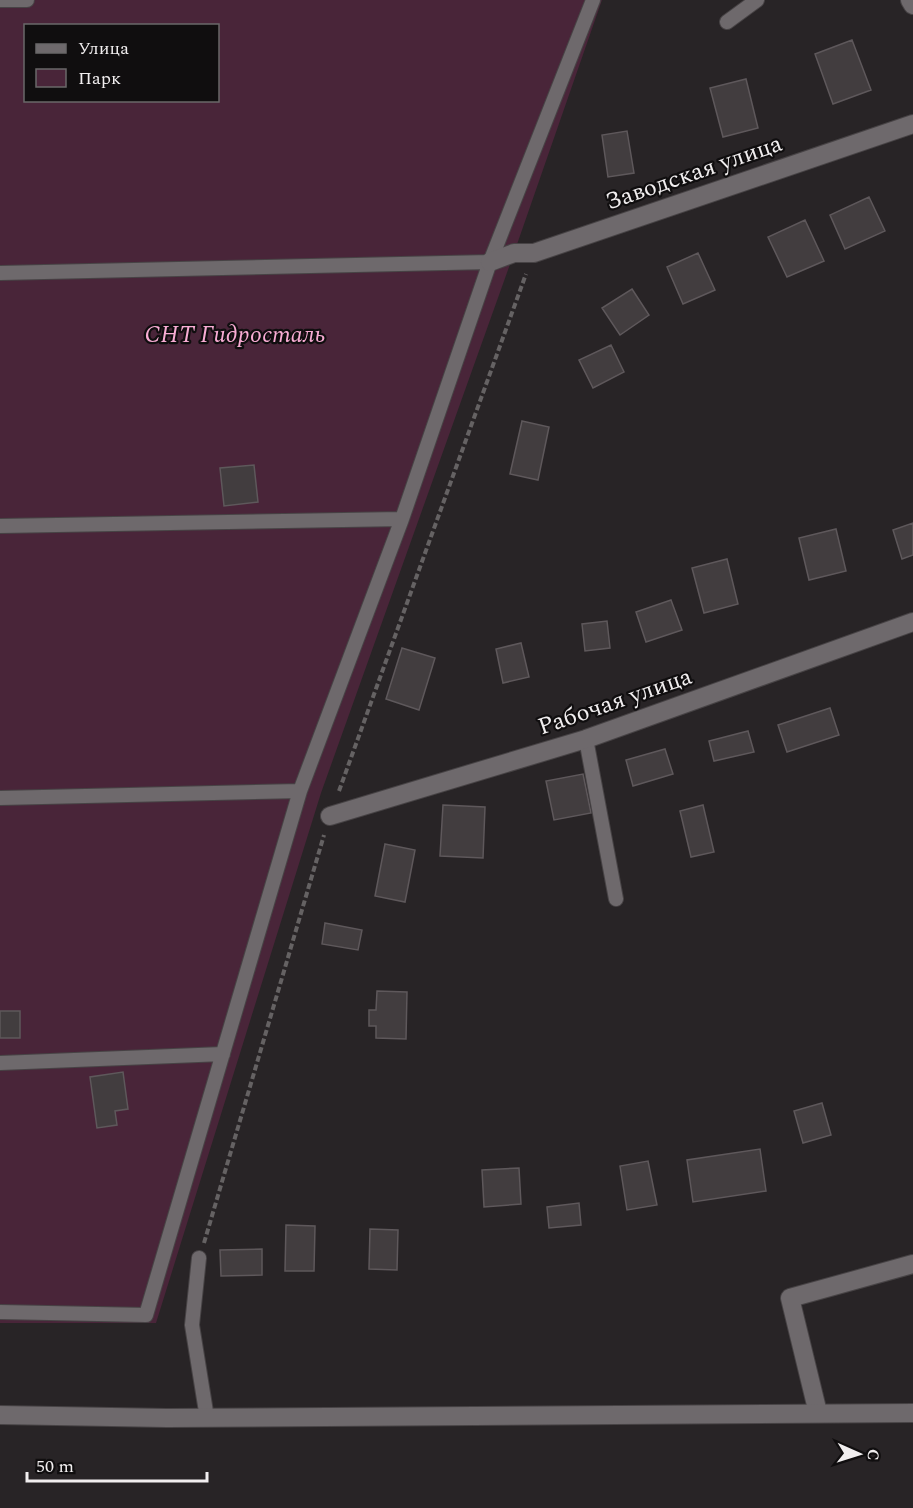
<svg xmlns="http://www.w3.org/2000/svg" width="913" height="1508" font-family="Spectral,serif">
<rect width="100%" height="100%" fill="#282426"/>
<path fill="#492539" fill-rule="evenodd" d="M0,0H602L514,253L321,793L156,1323H0ZM26,26H218V100H26Z"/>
<path fill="#423d3f" stroke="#5e585b" stroke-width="1.5" d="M852,40L871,90L833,104L815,54Z
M746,79L758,128L723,137L710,88Z
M627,131L634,173L608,177L602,135Z
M869,197L885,231L845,249L830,215Z
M805,220L824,261L787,277L768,237Z
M698,253L715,290L683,304L667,267Z
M632,289L649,315L620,335L602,308Z
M611,345L624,372L593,388L579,360Z
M522,421L549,427L538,480L510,474Z
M254,465L258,502L224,506L220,468Z
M913,523V555L902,559L893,530Z
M836,529L846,571L809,580L799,538Z
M727,559L738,604L704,613L692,568Z
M671,600L682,630L646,642L636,612Z
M607,621L610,648L585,651L582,624Z
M521,643L529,677L503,683L496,649Z
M402,648L435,658L419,710L386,699Z
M830,708L839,735L787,752L778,725Z
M748,731L754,752L714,761L709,741Z
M665,749L673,774L633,786L626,760Z
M583,774L591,813L554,820L546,781Z
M443,805L485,807L483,858L440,856Z
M703,805L714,852L691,857L680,811Z
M385,844L415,850L405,902L375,896Z
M325,923L362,930L358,950L322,944Z
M377,991L407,992L406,1039L376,1038V1026H369V1010H376Z
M0,1011H20V1038H0Z
M123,1072L128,1109L115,1111L117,1125L97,1128L90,1077Z
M822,1103L831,1135L803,1143L794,1111Z
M760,1149L766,1191L693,1202L687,1160Z
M648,1161L657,1205L627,1210L620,1166Z
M519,1168L521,1204L484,1207L482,1170Z
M579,1203L581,1225L549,1228L547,1207Z
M286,1225L315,1226L314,1271H285Z
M370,1229L398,1230L397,1270L369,1269Z
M262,1249V1275L221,1276L220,1250Z"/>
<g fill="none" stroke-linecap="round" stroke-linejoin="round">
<defs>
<path id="service" d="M0,0H27
M727,22L757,0
M0,273L490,262
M0,526L402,519L490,262L593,0
M586,739L616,899
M0,798L300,791L402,519
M0,1063L223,1054
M199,1258L192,1325L207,1418
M0,1312L146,1315L300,791"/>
<path id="minor" d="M910,0L913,5
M490,262L514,253H534L913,124
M330,816L586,739L913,622
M818,1413L790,1298L913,1264"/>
<path id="tertiary" d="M0,1415L167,1418L913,1413"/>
</defs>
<use href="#service" stroke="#474345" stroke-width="16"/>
<use href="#minor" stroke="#474345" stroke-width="20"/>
<use href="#tertiary" stroke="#474345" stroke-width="20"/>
<path stroke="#656263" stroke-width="4" stroke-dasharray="6 3" stroke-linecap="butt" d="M339,791L526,274
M204,1243L324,835"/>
<use href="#service" stroke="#6e696c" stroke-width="14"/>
<use href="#minor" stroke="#6e696c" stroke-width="18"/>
<use href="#tertiary" stroke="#6e696c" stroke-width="18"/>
</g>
<g text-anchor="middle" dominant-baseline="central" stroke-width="4.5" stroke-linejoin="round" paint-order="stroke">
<g font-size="24" fill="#f1eeef" stroke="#100e0f">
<text transform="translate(694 173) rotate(-19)">Заводская улица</text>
<text transform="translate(615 702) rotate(-19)">Рабочая улица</text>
</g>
<g font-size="24" font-style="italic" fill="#f8acd4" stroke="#100e0f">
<text x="235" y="335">СНТ Гидросталь</text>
</g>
</g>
<rect x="24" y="24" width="195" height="78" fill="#100e0f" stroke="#6a6869" stroke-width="1.5"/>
<rect x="36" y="44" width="30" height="9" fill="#6e696c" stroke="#6a6869" stroke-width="1.5"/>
<text x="78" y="54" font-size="18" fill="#f1eeef">Улица</text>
<rect x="36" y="69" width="30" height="18" fill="#492539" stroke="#6a6869" stroke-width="1.5"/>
<text x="78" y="84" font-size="18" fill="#f1eeef">Парк</text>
<g transform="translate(859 1454) rotate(93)" stroke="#100e0f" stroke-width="4.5" paint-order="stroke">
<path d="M0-4.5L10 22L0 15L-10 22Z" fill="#f1eeef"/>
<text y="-9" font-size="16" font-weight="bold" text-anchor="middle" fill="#f1eeef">С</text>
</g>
<path d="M27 1472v9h180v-9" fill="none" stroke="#f1eeef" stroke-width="3"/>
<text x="36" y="1472" font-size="18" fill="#f1eeef" stroke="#100e0f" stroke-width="4.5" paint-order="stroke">50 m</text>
</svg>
